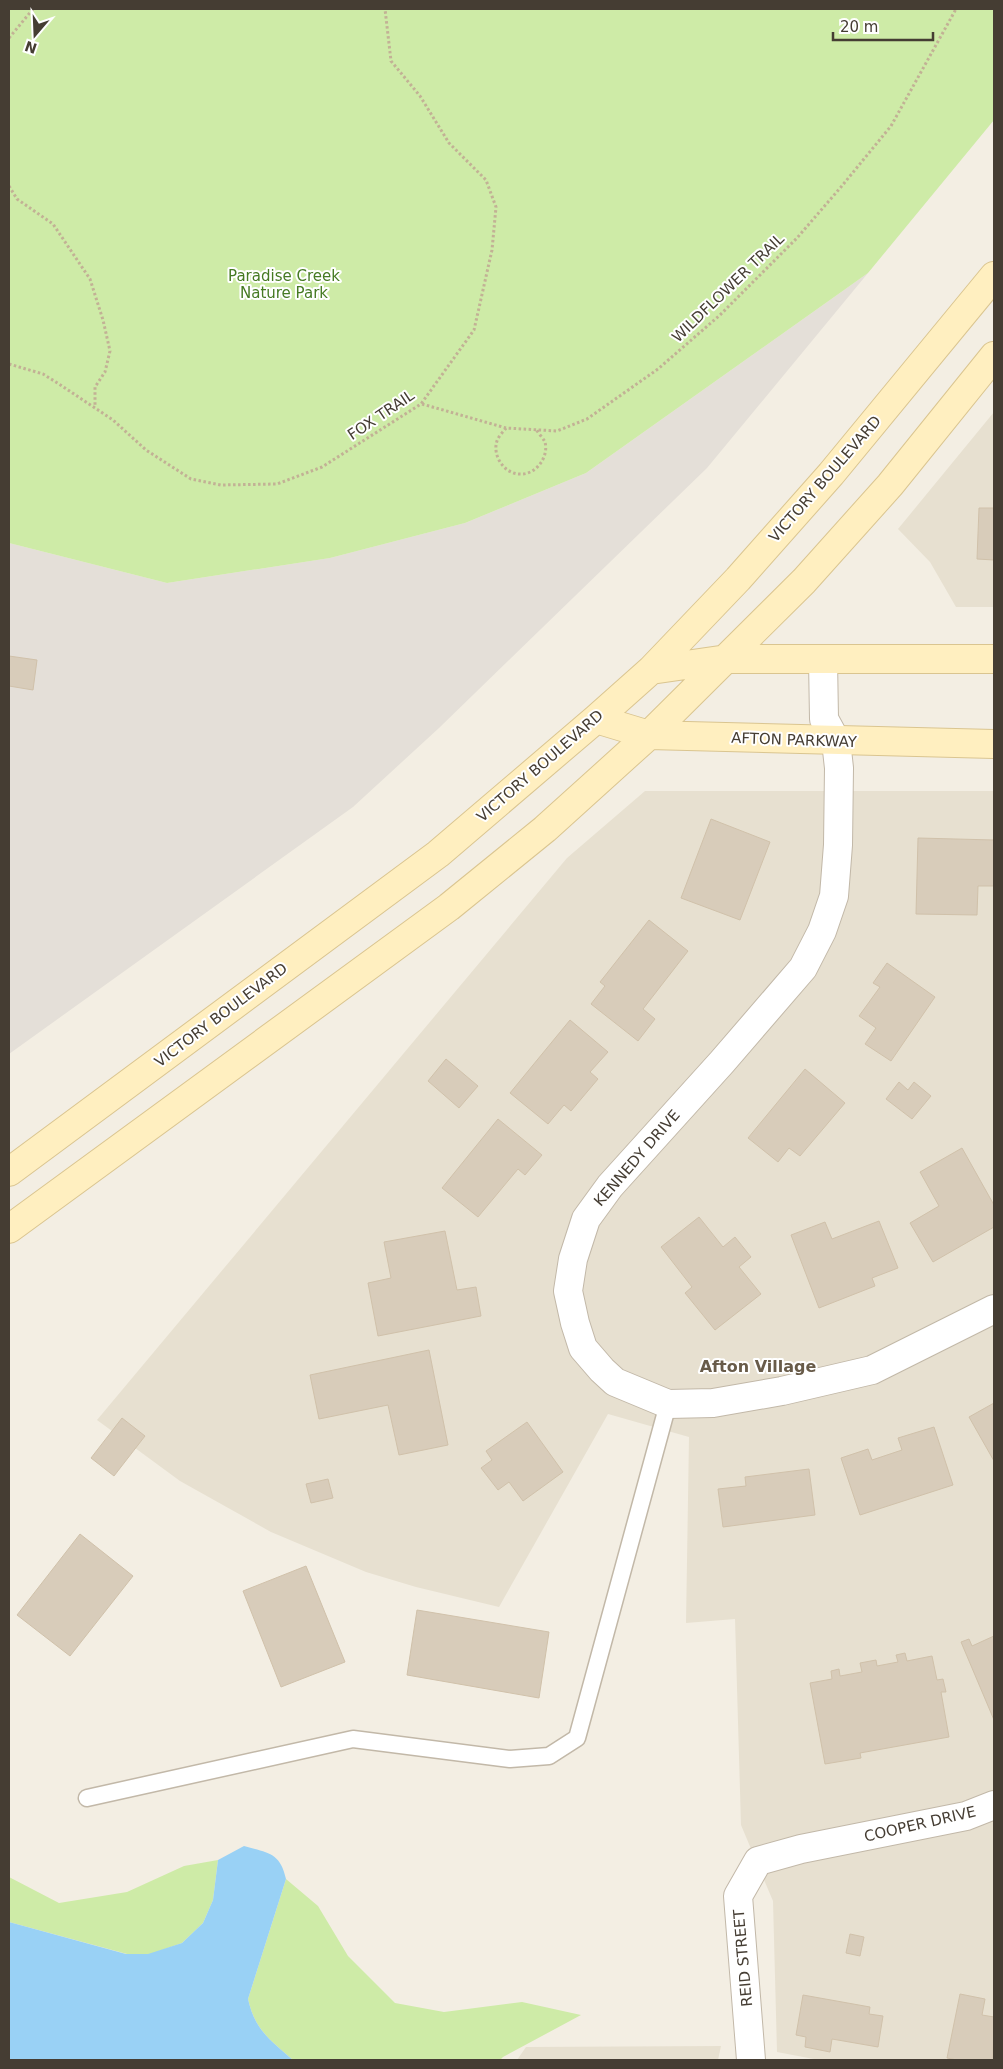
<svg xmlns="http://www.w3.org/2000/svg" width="1003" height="2069" font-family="'DejaVu Sans',sans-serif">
<rect width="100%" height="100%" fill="#f3eee3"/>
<path fill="#e7e0d0" d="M994,412V607H956L930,562L898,529Z
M645,791H994V2060H819L777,2052L773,1901L741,1825L735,1619L686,1623L689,1437L608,1414L499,1607L416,1587L366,1572L271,1532L180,1481L97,1420L567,858Z
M721,2046L718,2060H517L526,2047Z"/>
<path fill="#e4dfd8" d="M868,273L707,468L439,728L353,807L9,1054V543L167,583L330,558L465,523L586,473Z"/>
<path fill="#ceeba7" d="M9,9H994V120L868,273L586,473L465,523L330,558L167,583L9,543Z
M218,1860L213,1900L203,1923L182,1943L148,1955L127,1954L9,1922V1877L59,1903L127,1892L184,1866Z
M286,1879L318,1906L348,1956L395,2003L444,2012L522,2002L581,2015L503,2057L500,2060H293C270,2040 255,2030 248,1999Z"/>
<path fill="#99d1f5" d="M244,1846C268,1853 280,1852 286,1879L248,1999C255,2030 270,2040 293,2060H9V1922L126,1954H148L182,1943L203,1923L213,1900L218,1860Z"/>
<path fill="#d8ccba" stroke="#d0c1aa" d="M979,508H994V560L977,559Z
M9,656L37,660L33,690L9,686Z
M711,819L770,842L740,920L681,898Z
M918,838L994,840V886H978L977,915L916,914Z
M649,920L688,951L643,1009L655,1019L638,1041L591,1004L605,986L600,982Z
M887,963L935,997L891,1061L865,1044L876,1028L859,1016L880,987L873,983Z
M570,1020L608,1052L590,1072L598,1079L571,1111L564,1105L548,1124L510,1093Z
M446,1059L478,1086L459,1108L428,1081Z
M805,1069L845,1103L800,1156L789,1148L778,1162L748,1138Z
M899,1082L908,1090L914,1082L931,1096L912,1119L886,1099Z
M498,1119L542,1155L525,1175L518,1169L478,1217L442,1188Z
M962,1148L994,1205V1227L933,1262L910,1223L939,1206L920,1172Z
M699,1217L723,1247L735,1237L751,1257L739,1267L761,1294L715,1330L685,1293L692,1287L661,1247Z
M879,1221L898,1268L872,1278L875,1286L819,1308L791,1235L825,1222L832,1239Z
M445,1231L457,1290L476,1287L481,1316L378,1336L368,1283L391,1278L384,1242Z
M429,1350L448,1445L399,1455L388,1405L319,1419L310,1375Z
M994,1403V1461L969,1417Z
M122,1418L145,1436L114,1476L91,1458Z
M527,1422L563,1472L523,1501L509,1482L498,1490L481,1468L492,1460L486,1451Z
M934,1427L953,1485L860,1515L841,1458L868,1449L872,1460L902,1450L898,1438Z
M809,1469L815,1515L723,1527L718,1489L746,1486L745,1477Z
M328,1479L333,1498L311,1503L306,1484Z
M80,1534L133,1576L70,1656L17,1615Z
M306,1566L345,1662L281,1687L243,1591Z
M417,1610L549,1632L539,1698L407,1675Z
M994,1636V1720L961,1642L969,1639L972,1646Z
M905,1653L907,1661L932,1656L937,1680L943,1679L946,1692H941L949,1737L860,1753L861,1758L825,1764L810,1683L832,1679L831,1671L839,1669L840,1676L862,1672L860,1663L876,1660L877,1666L898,1662L896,1655Z
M850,1934L864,1937L860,1956L846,1953Z
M960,1994L985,1999L982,2015L994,2017L993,2060H957L947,2058Z
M803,1995L870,2007L869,2014L883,2016L878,2047L832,2039L830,2052L805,2047L806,2037L796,2035Z"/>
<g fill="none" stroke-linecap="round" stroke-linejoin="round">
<defs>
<path id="lane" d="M87,1798L353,1739L510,1759L549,1756L577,1738L668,1404"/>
<path id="street" d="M823,659L824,719L836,741L839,768L838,845L834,896L822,931L803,968L722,1062L610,1186L586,1219L573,1259L568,1291L575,1323L583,1348L602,1370L615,1382L668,1404L713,1403L782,1391L872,1370L994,1309
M751,2060L738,1896L758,1861L801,1849L966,1816L994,1805"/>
<path id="secondary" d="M651,670L727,659H994
M596,719L649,735L994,744
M9,1172L438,854L596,719L651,670L738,579L831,474L994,276
M9,1229L449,907L545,829L649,735L804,581L890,485L994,356"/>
</defs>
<use href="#lane" stroke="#c2b8a8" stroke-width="19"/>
<use href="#street" stroke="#c2b8a8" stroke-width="30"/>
<use href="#secondary" stroke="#dac590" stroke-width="30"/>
<path stroke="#c2b195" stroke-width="3" stroke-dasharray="2.5 2.5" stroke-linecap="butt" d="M9,38L33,9
M9,186L17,199L53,224L90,279L103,320L110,351L105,372L95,387V407
M9,364L43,374L59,384L113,420L146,450L191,479L221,485L277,484L322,467L421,404L474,330L492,250L496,207L486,180L449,143L420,96L391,61L385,9
M422,404L506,428L557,431L587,419L658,369L720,315L797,238L841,187L891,126L956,9
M506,428C503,432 498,437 497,441C492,455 504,474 520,474C536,475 549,457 545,442C543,438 538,433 536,429"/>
<use href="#lane" stroke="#fff" stroke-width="16"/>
<use href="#street" stroke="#fff" stroke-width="28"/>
<use href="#secondary" stroke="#ffefc0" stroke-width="28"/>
</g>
<g text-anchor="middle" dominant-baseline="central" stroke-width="4" stroke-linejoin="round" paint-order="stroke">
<g font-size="15" fill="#457a22" stroke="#fff">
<text x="284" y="276">Paradise Creek<tspan x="284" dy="17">Nature Park</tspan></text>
</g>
<g font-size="15" fill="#453d33" stroke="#fff">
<text transform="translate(728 288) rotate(-44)">WILDFLOWER TRAIL</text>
<text transform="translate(381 415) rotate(-34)">FOX TRAIL</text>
<text transform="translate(825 479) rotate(-49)">VICTORY BOULEVARD</text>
<text transform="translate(794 740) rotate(2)">AFTON PARKWAY</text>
<text transform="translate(540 766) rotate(-41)">VICTORY BOULEVARD</text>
<text transform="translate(221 1015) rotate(-37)">VICTORY BOULEVARD</text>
<text transform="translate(637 1158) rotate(-49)">KENNEDY DRIVE</text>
<text transform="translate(920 1824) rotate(-13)">COOPER DRIVE</text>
<text transform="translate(743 1958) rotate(-95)">REID STREET</text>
</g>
<g font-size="16" font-weight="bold" fill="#685b49" stroke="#fff">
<text x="758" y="1366">Afton Village</text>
</g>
</g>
<rect width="1003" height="2069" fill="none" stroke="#453d33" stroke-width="20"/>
<g transform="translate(35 35) rotate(199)" stroke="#ffffff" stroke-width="4" paint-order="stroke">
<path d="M0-4L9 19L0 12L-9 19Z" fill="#453d33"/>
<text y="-8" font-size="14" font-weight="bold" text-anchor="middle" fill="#453d33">N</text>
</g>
<path d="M833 32v8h100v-8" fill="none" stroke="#453d33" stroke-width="2.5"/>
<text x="840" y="32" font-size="15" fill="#453d33" stroke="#ffffff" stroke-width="4" paint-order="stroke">20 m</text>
</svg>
